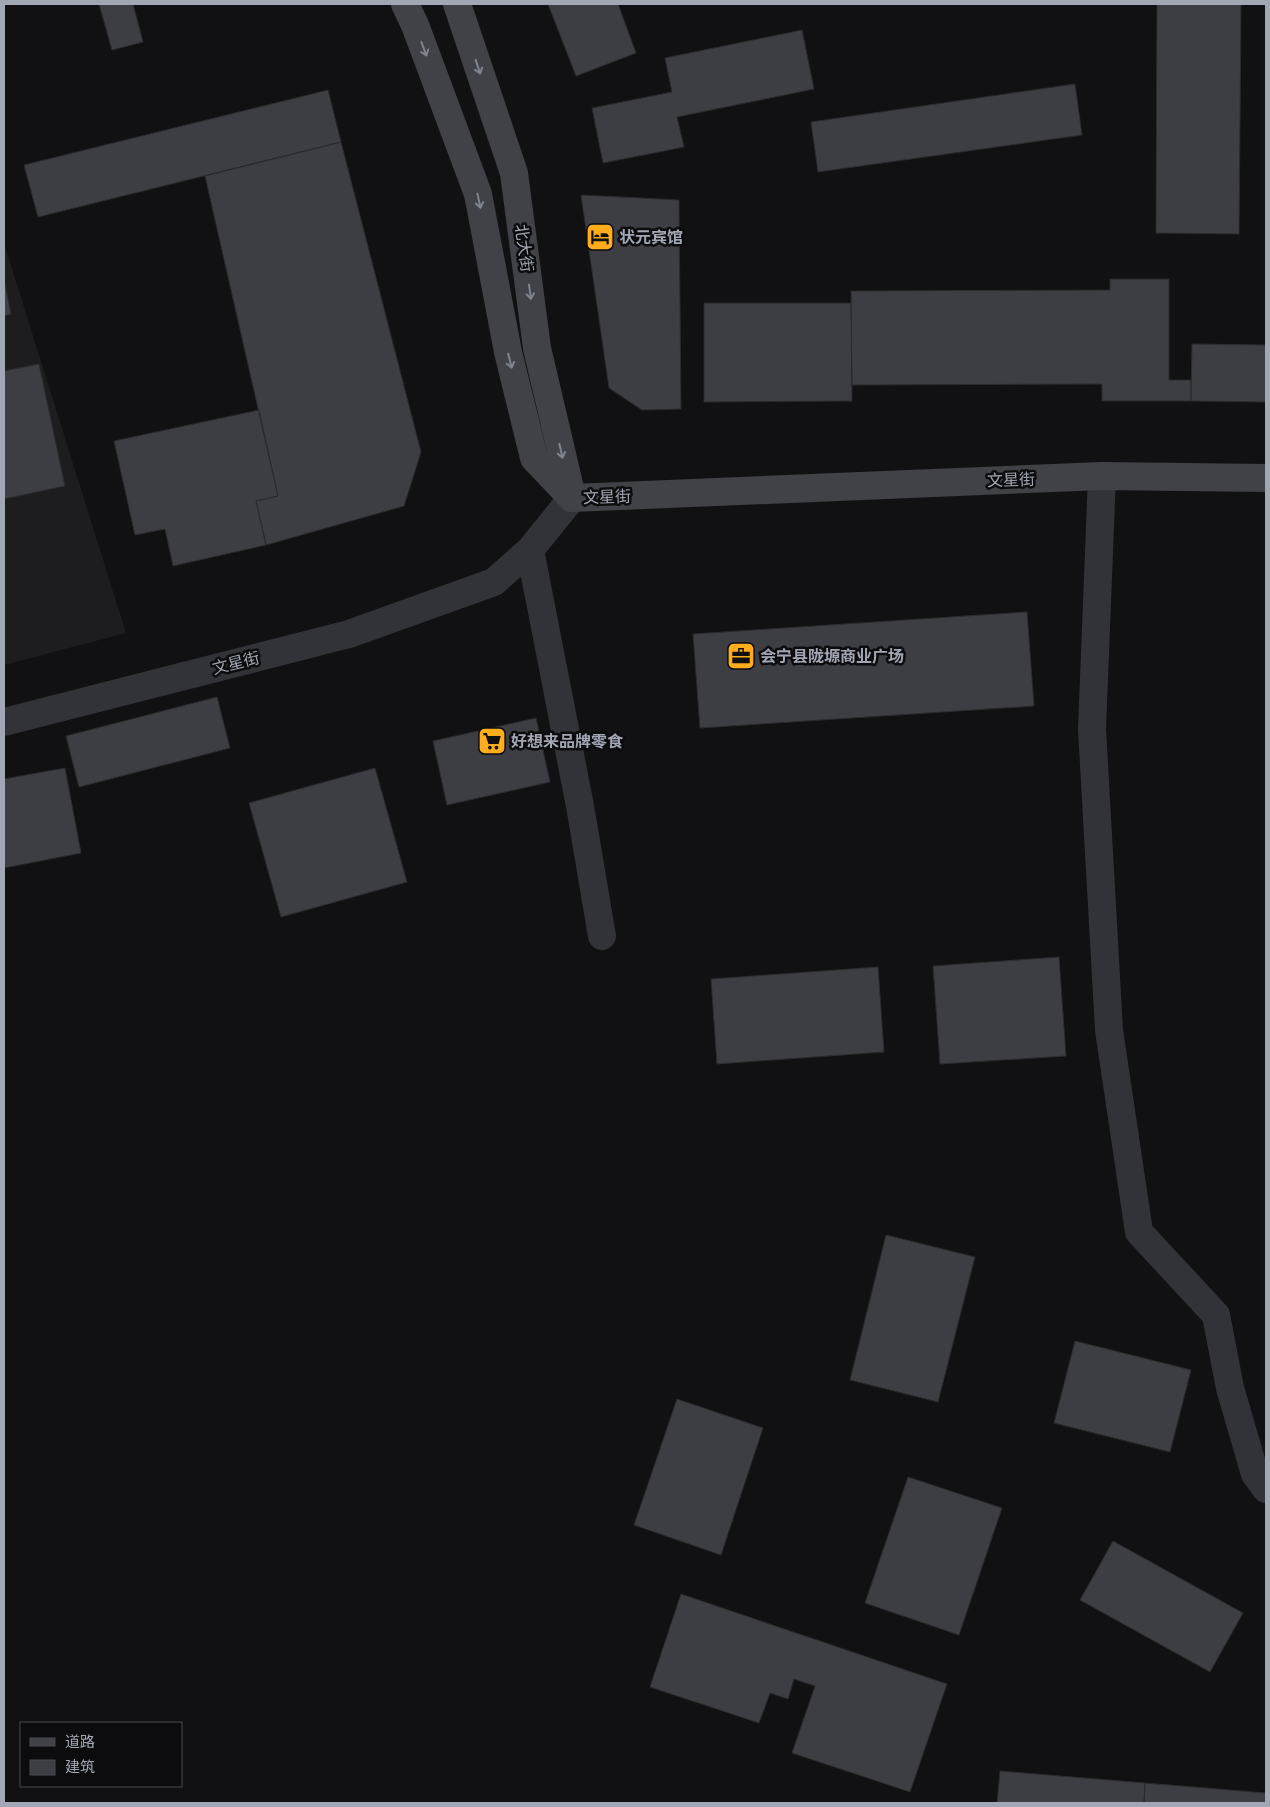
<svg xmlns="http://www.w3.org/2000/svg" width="1270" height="1807" font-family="'DejaVu Sans','Noto Sans SC',sans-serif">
<rect width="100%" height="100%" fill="#111113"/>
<path fill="#1d1d20" d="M4,243L126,633L4,665Z"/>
<path fill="#3d3e43" stroke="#2b2b2f" d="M99,4H133L143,42L112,50Z
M548,4H618L636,53L576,76Z
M1157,4H1241L1239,234L1156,233Z
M802,30L814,89L677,117L684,147L603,163L592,108L672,92L665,58Z
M1075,84L1082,135L818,172L811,122Z
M328,90L341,142L38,217L24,165Z
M341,142L421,452L404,506L266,545L256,501L278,496L205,176Z
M581,195L679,200L681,409L642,410L609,388Z
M4,279L11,314L4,316Z
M1110,279H1169V380H1191V401H1102V384L852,385L851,291L1110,290Z
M704,303H851L852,401L704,402Z
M1192,344L1266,345V402L1191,401Z
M39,364L65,486L4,499V371Z
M259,410L278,496L256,501L266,545L173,566L165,529L135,535L114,441Z
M1027,612L1034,706L700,728L693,634Z
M217,697L230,748L79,787L66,736Z
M536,718L550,782L447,805L433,741Z
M65,768L81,853L4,868V779Z
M375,768L407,882L281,917L249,803Z
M1059,957L1066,1056L940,1064L933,966Z
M878,967L884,1052L717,1064L711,979Z
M886,1235L975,1257L938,1402L850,1380Z
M1075,1341L1191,1370L1170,1452L1054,1423Z
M677,1399L763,1428L721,1555L634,1525Z
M908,1477L1002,1508L959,1635L865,1603Z
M1113,1541L1243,1613L1210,1672L1080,1600Z
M681,1594L947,1684L910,1792L792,1753L815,1686L794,1679L788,1699L770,1693L759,1723L650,1687Z
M1000,1771L1145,1783L1144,1803H997Z
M1145,1783L1266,1793V1803H1144Z"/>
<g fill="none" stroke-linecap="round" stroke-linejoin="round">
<path stroke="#323338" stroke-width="28" d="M1102,476L1092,729L1109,1030L1139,1232L1216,1315L1230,1388L1255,1474L1266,1489
M530,550L580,806L602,936
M4,722L349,634L494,582L530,550L572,498"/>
<path stroke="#404248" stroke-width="28" d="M405,4L415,25L478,194L508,352L534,458L572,498
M457,4L514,173L537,348L572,497
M572,498L1102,476L1266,478"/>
</g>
<defs><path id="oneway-shaft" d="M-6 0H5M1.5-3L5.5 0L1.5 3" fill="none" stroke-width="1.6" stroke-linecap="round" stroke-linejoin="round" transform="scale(1.25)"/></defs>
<g stroke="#7f848e">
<use href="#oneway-shaft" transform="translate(424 49) rotate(69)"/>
<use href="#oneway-shaft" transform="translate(478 67) rotate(72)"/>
<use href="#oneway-shaft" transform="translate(479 201) rotate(78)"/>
<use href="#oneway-shaft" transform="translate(530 292) rotate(82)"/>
<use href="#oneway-shaft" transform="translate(510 361) rotate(76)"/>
<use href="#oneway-shaft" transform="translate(561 451) rotate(77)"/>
</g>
<defs>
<symbol id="hotel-square" viewBox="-11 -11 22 22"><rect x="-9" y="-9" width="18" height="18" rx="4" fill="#ffac1d" stroke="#0c0c0e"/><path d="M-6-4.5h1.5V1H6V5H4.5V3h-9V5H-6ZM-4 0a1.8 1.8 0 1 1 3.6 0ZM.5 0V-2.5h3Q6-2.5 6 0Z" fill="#111"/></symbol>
<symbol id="office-square" viewBox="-11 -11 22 22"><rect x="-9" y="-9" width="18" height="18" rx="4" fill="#ffac1d" stroke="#0c0c0e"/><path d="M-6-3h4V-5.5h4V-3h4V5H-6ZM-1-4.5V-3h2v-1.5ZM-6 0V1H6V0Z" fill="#111"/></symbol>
<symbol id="supermarket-square" viewBox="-11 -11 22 22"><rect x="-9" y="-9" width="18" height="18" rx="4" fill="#ffac1d" stroke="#0c0c0e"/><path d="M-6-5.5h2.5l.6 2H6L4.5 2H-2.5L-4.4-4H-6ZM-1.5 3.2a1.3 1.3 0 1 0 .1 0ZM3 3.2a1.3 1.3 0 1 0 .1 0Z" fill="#111"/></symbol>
</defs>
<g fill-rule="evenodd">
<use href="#hotel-square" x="584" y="221" width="32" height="32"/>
<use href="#office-square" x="725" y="640" width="32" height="32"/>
<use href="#supermarket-square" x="476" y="725" width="32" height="32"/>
</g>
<g text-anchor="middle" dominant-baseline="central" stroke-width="5" stroke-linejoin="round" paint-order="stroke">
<g font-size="16" font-weight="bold" fill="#a1a8b4" stroke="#0c0c0e" text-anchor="start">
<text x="619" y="237">状元宾馆</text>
<text x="760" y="656">会宁县陇塬商业广场</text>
<text x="511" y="741">好想来品牌零食</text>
</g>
<g font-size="16" fill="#a1a8b4" stroke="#0c0c0e">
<text transform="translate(524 248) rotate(82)">北大街</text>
<text transform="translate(1011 480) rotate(-2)">文星街</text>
<text transform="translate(607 497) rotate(-2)">文星街</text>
<text transform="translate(236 663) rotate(-14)">文星街</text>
</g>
</g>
<rect width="1270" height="1807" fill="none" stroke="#a1a8b4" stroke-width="10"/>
<rect x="20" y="1722" width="162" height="65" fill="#0c0c0e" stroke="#484a50"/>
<rect x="30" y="1738" width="25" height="8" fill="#404248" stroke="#484a50"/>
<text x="65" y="1747" font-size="15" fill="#a1a8b4">道路</text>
<rect x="30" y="1760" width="25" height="15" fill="#3d3e43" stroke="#484a50"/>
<text x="65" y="1772" font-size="15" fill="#a1a8b4">建筑</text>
</svg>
